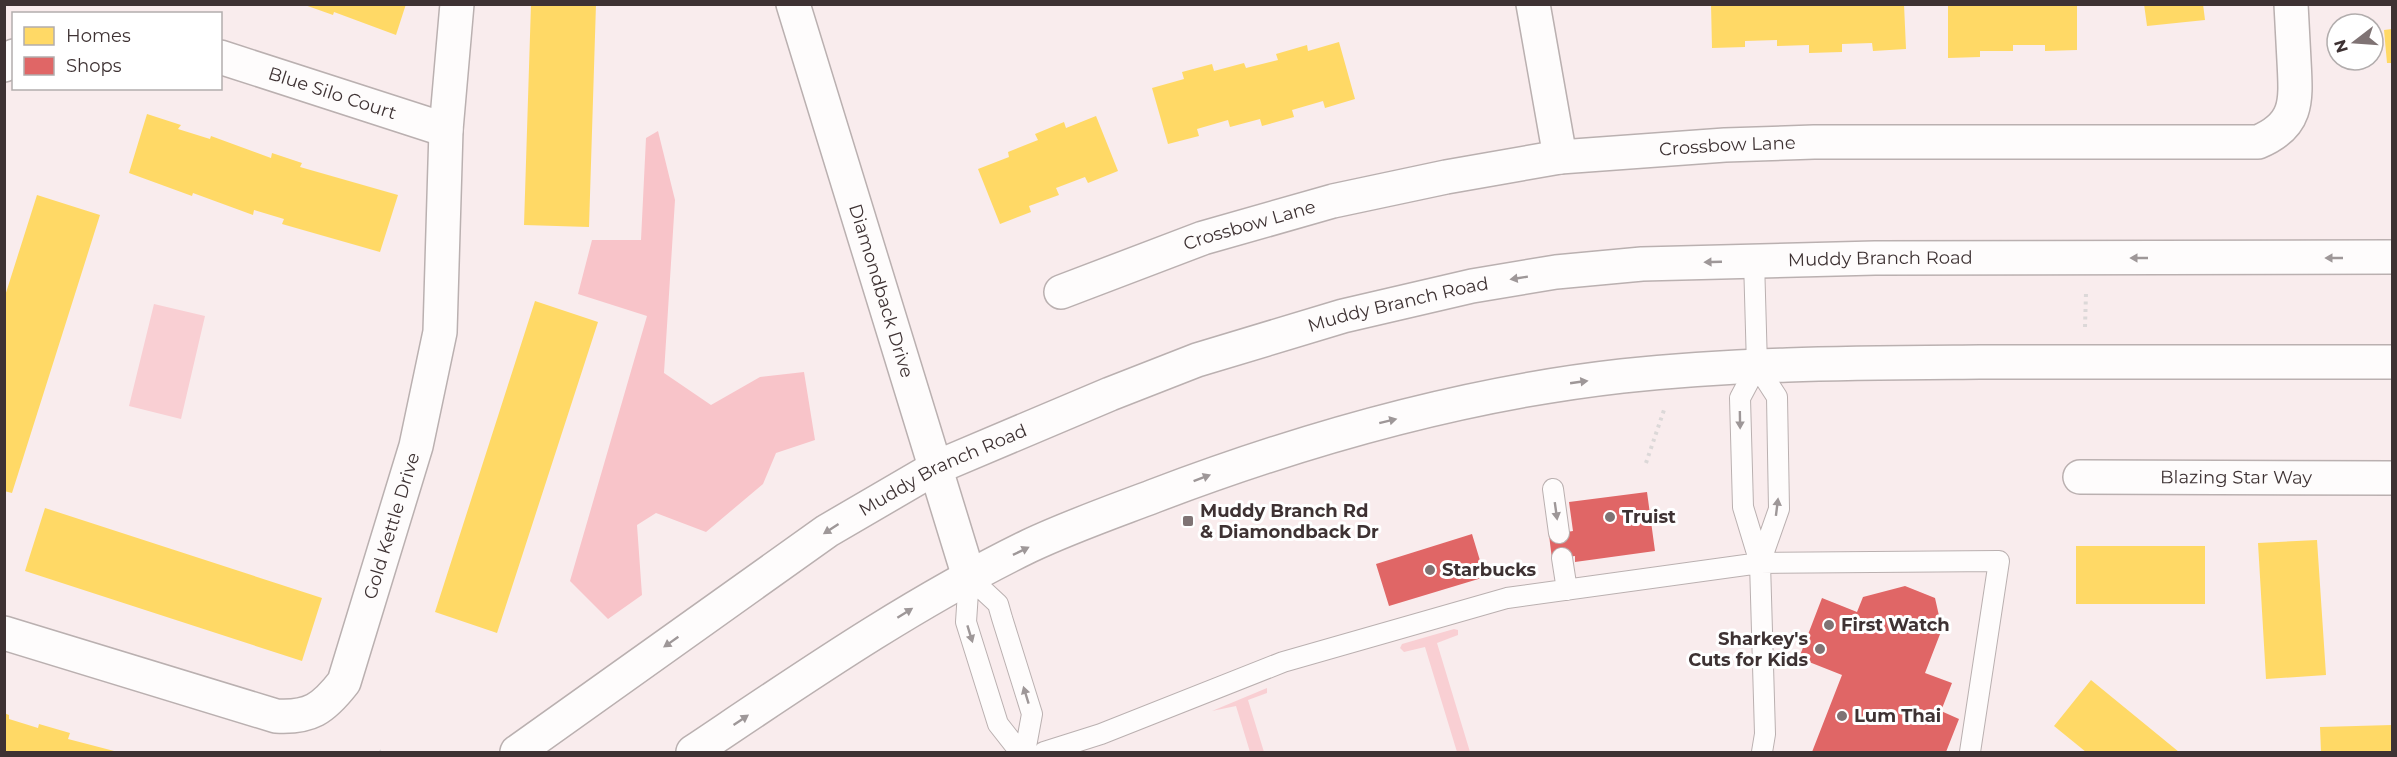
<svg xmlns="http://www.w3.org/2000/svg" width="2397" height="757" font-family="Montserrat,sans-serif">
<rect width="100%" height="100%" fill="#f9eced"/>
<path fill="#f9cfd3" d="M154,304L205,316L181,419L129,406Z
M1454,629L1458,630V635L1437,643L1470,752H1457L1425,647L1404,652L1400,648L1402,644Z
M1267,688V693L1248,700L1264,752H1250L1236,706L1212,711Z"/>
<path fill="#f8c4c9" d="M658,131L675,200L664,373L711,405L760,377L804,372L815,440L776,453L763,484L706,532L656,513L637,525L642,595L608,619L570,581L647,316L578,294L592,240H641L646,138Z"/>
<path fill="#ffd966" d="M302,4H406L396,35L334,12L333,15Z
M531,4H596L589,227L524,225Z
M1711,4H1904L1906,49L1873,51L1872,43L1842,44V52L1809,53V45L1777,46V40L1745,41V47L1712,48Z
M1948,4H2077V50L2045,51V45H2013V51H1980V57L1948,58Z
M2144,4H2203L2205,20L2147,26Z
M2392,29V63H2387L2384,30Z
M1339,42L1355,99L1325,108L1323,101L1292,110L1294,117L1262,126L1260,119L1230,127L1228,120L1197,129L1199,136L1168,144L1152,88L1184,79L1182,72L1212,64L1214,71L1244,63L1246,68L1278,60L1276,54L1307,45L1308,51Z
M147,114L181,125L178,129L210,139L211,136L271,158L272,153L302,163L300,167L398,195L380,252L282,224L284,219L254,210L253,215L193,193L192,196L129,173Z
M1096,116L1118,171L1088,183L1085,177L1056,188L1059,195L1029,206L1031,212L1000,224L978,169L1009,157L1008,152L1038,140L1035,134L1064,122L1066,128Z
M37,195L100,215L12,493L4,491V299Z
M535,301L598,322L497,633L435,612Z
M45,508L322,598L302,661L25,571Z
M2317,540L2326,675L2266,679L2258,543Z
M2076,546H2205V604H2076Z
M2091,680L2179,752H2086L2054,726Z
M4,713L9,715V719L38,728L39,724L70,733L68,739L118,752H4Z
M2392,725V752H2321L2320,727Z"/>
<path fill="#e06666" d="M1647,492L1655,551L1575,562V556L1552,559L1549,535L1573,531L1569,502Z
M1472,534L1485,577L1389,606L1376,564Z
M1905,586L1935,598L1942,629L1925,673L1952,683L1941,711L1959,719L1946,752H1812L1842,675L1799,658L1822,598L1857,612L1863,597Z"/>
<g fill="none" stroke-linecap="round" stroke-linejoin="round">
<defs>
<path id="service" d="M1754,260L1757,366L1777,397L1779,509L1760,563
M1757,366L1740,398L1743,507L1760,563L1765,734L1762,752
M1553,489L1559,533
M1562,558L1567,590
M969,577L998,604L1002,618L1032,714L1025,752
M969,577L966,622L998,724L1020,752
M1044,752L1101,734L1283,662L1507,598L1760,563L1999,561L1970,752"/>
<g id="minor">
<path d="M1533,4L1560,157"/>
<path id="s1" d="M220,57L446,130"/>
<path d="M4,65L14,56"/>
<path id="s2" d="M1061,292L1203,238L1333,201L1446,177L1560,157L1725,145L1814,142H2258C2299,125 2296,100 2294,61C2293,42 2292,23 2291,4"/>
<path id="s3" d="M2080,477L2392,478"/>
<path id="s4" d="M4,633L276,716C310,718 323,709 344,682L416,446L440,332L446,130L457,4"/>
</g>
<g id="tertiary">
<path id="s5" d="M793,4L969,577"/>
</g>
<g id="secondary">
<path id="s6" d="M517,752L827,531L935,468L1110,394L1197,360L1343,316L1472,286L1556,272L1642,264L1875,258L2392,257"/>
<path d="M693,752C802,679 910,604 1029,546C1069,527 1112,512 1154,496C1304,439 1461,394 1622,376C1740,363 1861,363 1980,362C2117,362 2255,362 2392,362"/>
</g>
</defs>
<use href="#service" stroke="#bab0b0" stroke-width="22"/>
<use href="#minor" stroke="#bab0b0" stroke-width="36"/>
<use href="#tertiary" stroke="#bab0b0" stroke-width="36"/>
<use href="#secondary" stroke="#bab0b0" stroke-width="36"/>
<path stroke="#dcd8d8" stroke-width="4" stroke-dasharray="3 4.5" stroke-linecap="butt" d="M2085,327L2086,293
M1646,463L1665,407
M379,751L380,752"/>
<use href="#service" stroke="#fefcfc" stroke-width="20"/>
<use href="#minor" stroke="#fefcfc" stroke-width="33"/>
<use href="#tertiary" stroke="#fefcfc" stroke-width="33"/>
<use href="#secondary" stroke="#fefcfc" stroke-width="33"/>
</g>
<defs><path id="oneway-solid" d="M-6-.8H1V-3.2L6.5 0L1 3.2V.8H-6Z" transform="scale(1.5)"/></defs>
<g fill="#9e9798">
<use href="#oneway-solid" transform="translate(2139 258) rotate(180)"/>
<use href="#oneway-solid" transform="translate(2334 258) rotate(180)"/>
<use href="#oneway-solid" transform="translate(1713 262) rotate(178)"/>
<use href="#oneway-solid" transform="translate(1519 278) rotate(171)"/>
<use href="#oneway-solid" transform="translate(1579 382) rotate(-8)"/>
<use href="#oneway-solid" transform="translate(1740 420) rotate(89)"/>
<use href="#oneway-solid" transform="translate(1388 421) rotate(-14)"/>
<use href="#oneway-solid" transform="translate(1202 478) rotate(-21)"/>
<use href="#oneway-solid" transform="translate(1777 507) rotate(-83)"/>
<use href="#oneway-solid" transform="translate(1556 511) rotate(82)"/>
<use href="#oneway-solid" transform="translate(831 529) rotate(147)"/>
<use href="#oneway-solid" transform="translate(1021 551) rotate(-26)"/>
<use href="#oneway-solid" transform="translate(905 613) rotate(-32)"/>
<use href="#oneway-solid" transform="translate(970 634) rotate(73)"/>
<use href="#oneway-solid" transform="translate(671 642) rotate(145)"/>
<use href="#oneway-solid" transform="translate(1026 695) rotate(-107)"/>
<use href="#oneway-solid" transform="translate(741 720) rotate(-34)"/>
</g>
<g fill="#7f7374" stroke="#fff" stroke-width="2">
<circle cx="1610" cy="517" r="6"/>
<rect x="1182" y="515" width="12" height="12" rx="3"/>
<circle cx="1430" cy="570" r="6"/>
<circle cx="1829" cy="625" r="6"/>
<circle cx="1820" cy="649" r="6"/>
<circle cx="1842" cy="716" r="6"/>
</g>
<g text-anchor="middle" dominant-baseline="central" stroke-width="6" stroke-linejoin="round" paint-order="stroke">
<g font-size="18" fill="#3e3233" stroke="#fff">
<text stroke="none"><textPath href="#s1" startOffset="118">Blue Silo Court</textPath></text>
<text stroke="none"><textPath href="#s2" startOffset="686">Crossbow Lane</textPath></text>
<text stroke="none"><textPath href="#s2" startOffset="200">Crossbow Lane</textPath></text>
<text stroke="none"><textPath href="#s6" startOffset="1484">Muddy Branch Road</textPath></text>
<text stroke="none"><textPath href="#s5" startOffset="300">Diamondback Drive</textPath></text>
<text stroke="none"><textPath href="#s6" startOffset="998">Muddy Branch Road</textPath></text>
<text stroke="none"><textPath href="#s6" startOffset="512">Muddy Branch Road</textPath></text>
<text stroke="none"><textPath href="#s3" startOffset="156">Blazing Star Way</textPath></text>
<text stroke="none"><textPath href="#s4" startOffset="528">Gold Kettle Drive</textPath></text>
</g>
<g font-size="18" font-weight="bold" fill="#3e3233" stroke="#fff" text-anchor="start">
<text x="1200" y="511">Muddy Branch Rd<tspan x="1200" dy="21">&amp; Diamondback Dr</tspan></text>
<text x="1622" y="517">Truist</text>
<text x="1442" y="570">Starbucks</text>
<text x="1841" y="625">First Watch</text>
<text x="1808" y="639" text-anchor="end">Sharkey's<tspan x="1808" dy="21">Cuts for Kids</tspan></text>
<text x="1854" y="716">Lum Thai</text>
</g>
</g>
<rect width="2397" height="757" fill="none" stroke="#3e3233" stroke-width="12"/>
<rect x="12" y="12" width="210" height="78" fill="#ffffff" stroke="#b2adad" stroke-width="1.5"/>
<rect x="24" y="27" width="30" height="18" fill="#ffd966" stroke="#b2adad" stroke-width="1.5"/>
<text x="66" y="42" font-size="18" fill="#3e3233">Homes</text>
<rect x="24" y="57" width="30" height="18" fill="#e06666" stroke="#b2adad" stroke-width="1.5"/>
<text x="66" y="72" font-size="18" fill="#3e3233">Shops</text>
<g transform="translate(2355 42) rotate(253)"><circle r="28" fill="#ffffff" stroke="#b2adad" stroke-width="1.5"/>
<path d="M0-4.5L10 22L0 15L-10 22Z" fill="#7f7374"/>
<text y="-9" font-size="16" font-weight="bold" text-anchor="middle" fill="#3e3233">N</text>
</g>
</svg>
